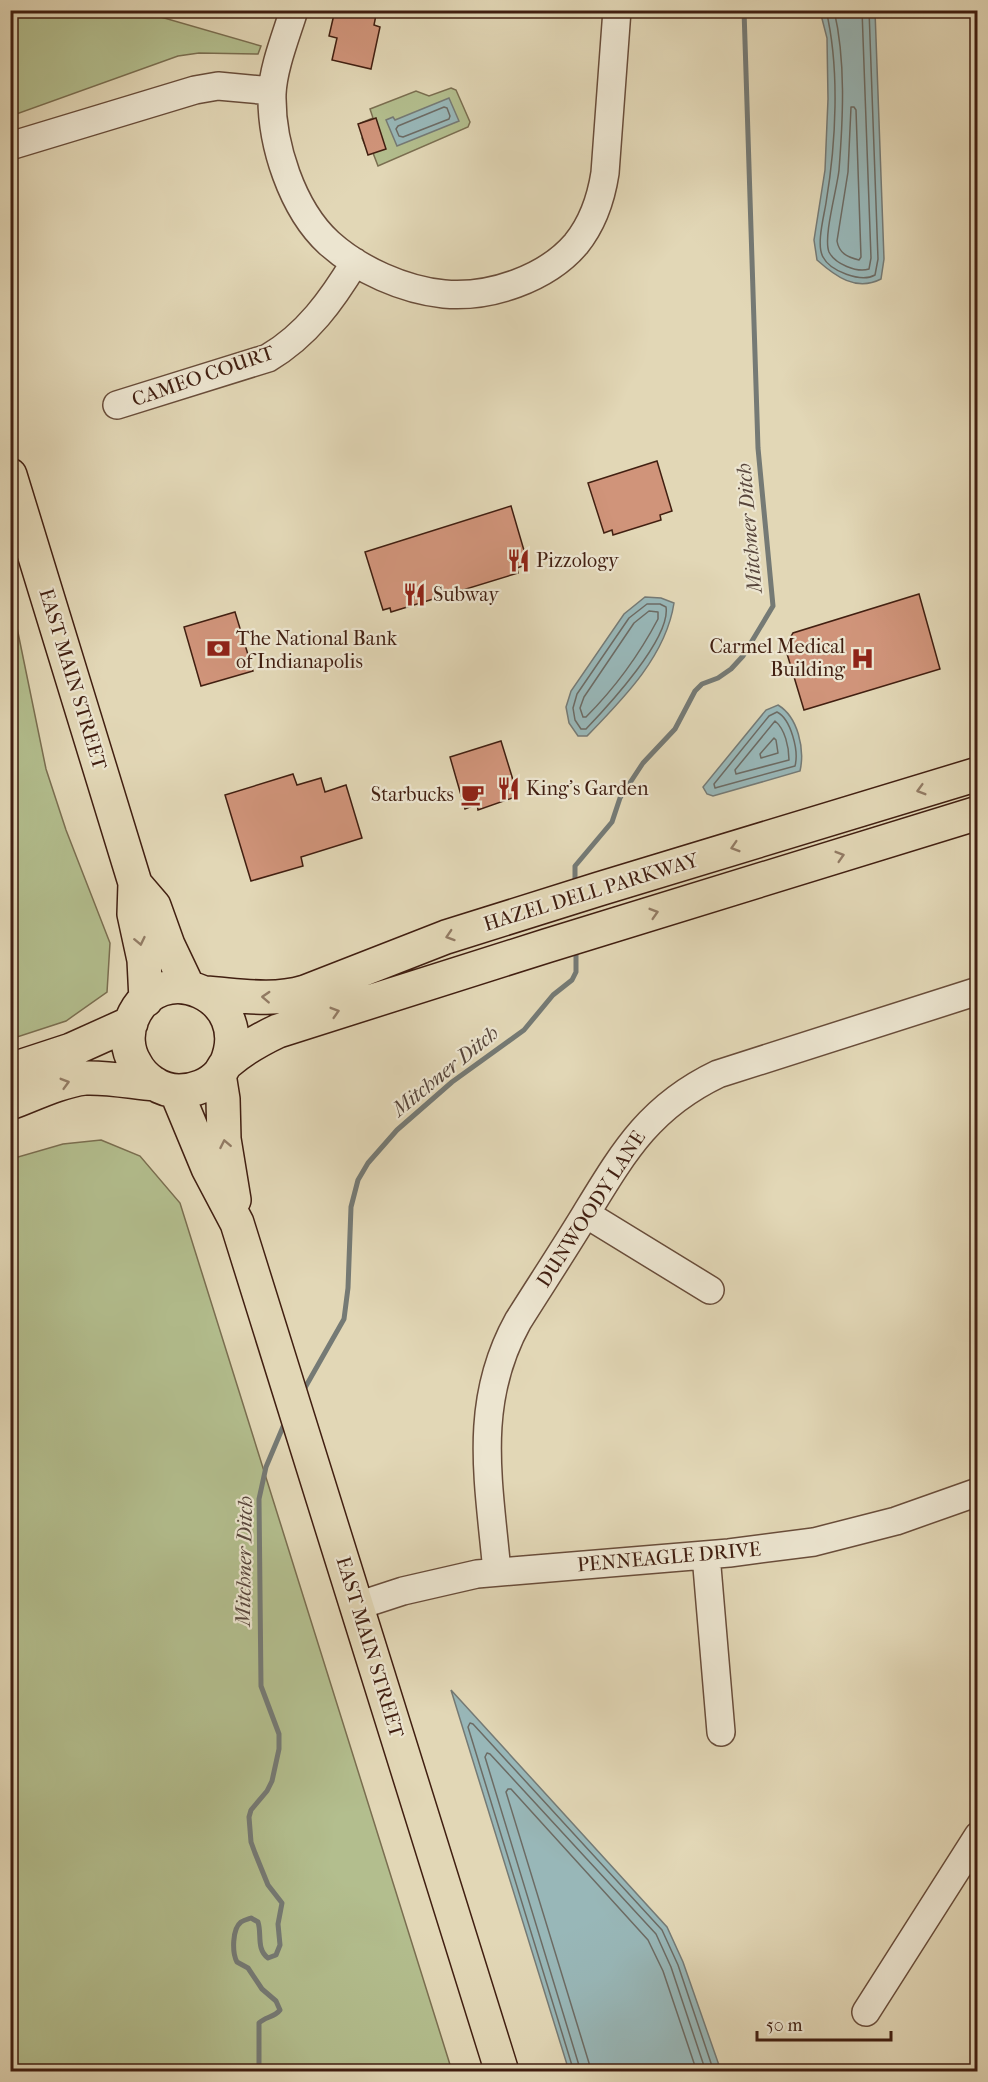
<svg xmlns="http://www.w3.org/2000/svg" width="988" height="2082" font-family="'IM FELL French Canon',serif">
<rect width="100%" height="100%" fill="#e2d7b6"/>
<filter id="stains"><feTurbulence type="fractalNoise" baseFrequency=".00333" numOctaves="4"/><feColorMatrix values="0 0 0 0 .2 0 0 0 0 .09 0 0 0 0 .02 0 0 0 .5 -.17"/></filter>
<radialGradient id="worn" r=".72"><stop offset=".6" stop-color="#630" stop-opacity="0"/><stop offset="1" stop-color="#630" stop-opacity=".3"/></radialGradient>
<path fill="#b3be8e" stroke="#7a6e50" stroke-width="1.5" d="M10,11H140L261,46L258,54L199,53L178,56L11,116Z
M451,88L456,90L470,122L468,127L378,166L373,153L369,154L362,138L366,136L361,123L373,118L370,109L416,91L429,96Z
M15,618L46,769L66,830L110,943L107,992L66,1021L11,1039L10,619Z
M101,1140L140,1156L180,1203L452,2071H11V1159L63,1144Z"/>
<path fill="#98b7b8" stroke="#757a75" stroke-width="1.5" d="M820,11H875L884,259L881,279C856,292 835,276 817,260L814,240L825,170L828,99L827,38Z
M449,98L459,121L397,146L386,120L393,117L395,120Z
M645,597L661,598L674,603C666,656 623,699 587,736H578L569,723L566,707L571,691L624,614Z
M778,705C798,717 805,749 800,771L713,796L707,794L703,787L766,710Z
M451,1690L667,1927L683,1962L721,2071H569Z"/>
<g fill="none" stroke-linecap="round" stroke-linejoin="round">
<path stroke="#6c6b64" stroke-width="1.5" d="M826,10C840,69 836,143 826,203C824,216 816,245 823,257C830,271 861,283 875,275L878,259L869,10
M834,10C846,61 843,119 839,170C837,189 823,237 829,252C835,264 857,273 869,269L871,258L862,10
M444,107L447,108L450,116L449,119L403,137L399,136L396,129L398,126Z
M851,107H854L856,110L861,257L859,260C847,257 839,253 837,241L848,172Z
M647,604H660L666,607C671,638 608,706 586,729H581L575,720L573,708L577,694L629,618Z
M649,611L658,612V619C639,655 615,688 586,717H583L580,708L584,697L634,623Z
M777,712C791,719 799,751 795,766L715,788L714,784L769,716Z
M775,721C785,729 789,747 789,760L736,774L735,770Z
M774,738L776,740L778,753L761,758L760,754Z
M574,2072L468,1727L470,1723L473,1724L662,1930L678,1965L714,2072
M581,2072L485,1757L487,1753L490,1754L656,1934L671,1967L706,2072
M590,2072L589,2063L506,1792L508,1789H511L648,1940L663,1971L697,2072"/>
<path stroke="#757a75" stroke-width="5" d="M575,884V866L612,822L620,798L643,763L675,729L695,691L702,684L718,678L731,669L743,656L773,606L758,448L744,10
M302,1393L344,1319L348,1288L351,1207L358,1180L368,1163L397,1130L452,1082L524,1030L553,995L572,980L576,972V947
M259,2072V2023C265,2017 275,2017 280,2010L276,2001L262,1989L248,1968L237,1962C232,1953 232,1929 241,1922C244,1920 248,1919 251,1918L258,1922C262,1934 256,1949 268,1958L276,1955L280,1945L278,1924L282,1903L268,1885L255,1853L251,1842L249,1817L251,1810L267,1791L272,1781L279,1749V1734L261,1686L259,1499L266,1467L285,1422"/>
</g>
<path fill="#d0947a" stroke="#411f11" stroke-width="1.5" d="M335,10H377L374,25L380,27L371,69L332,60L337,38L329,36Z
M376,118L386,149L368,155L358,124Z
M657,461L672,511L660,515L661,520L613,535L612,530L604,533L588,483Z
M511,506L528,564L517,568L518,573L391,612L390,608L383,610L365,552Z
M919,594L940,669L804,710L785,647L793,633Z
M235,612L253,671L201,686L184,627Z
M501,741L518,796L478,810L477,804L465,809L450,757Z
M293,774L297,785L321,778L325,792L346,785L362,838L301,857L303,866L251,881L225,795Z"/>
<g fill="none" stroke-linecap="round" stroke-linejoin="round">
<defs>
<path id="minor" d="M294,10C286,36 273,68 272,94C271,144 292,209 329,243C359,270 404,290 444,294C490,298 546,279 576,244C593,223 601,199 605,173L617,10
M10,146L195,90L218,86L272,91
M117,405L268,358C307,335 332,300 355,262
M586,1214L710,1290
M706,1555L721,1732
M497,1572C489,1482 472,1404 518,1321C540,1286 563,1251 585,1215C623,1153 649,1107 718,1074L978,991
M357,1606L403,1591L477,1574L729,1553L814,1542L896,1521L978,1492
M866,2012L978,1836"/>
<path id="major" d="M10,475L135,883L134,914L144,960L146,1000
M136,885L154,906L168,945L188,987
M205,993C238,995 272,1002 305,992L446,937L599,889L978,774
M226,1064C256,996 159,954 132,1019C126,1033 127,1050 135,1063C143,1079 161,1091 179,1091C194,1091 210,1085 220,1073C223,1069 224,1065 228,1062C243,1049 261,1039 278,1031L546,946L978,813
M10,1070L71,1050L131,1023
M219,1074L223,1099L224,1139L234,1200
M176,1091L208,1168L237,1223L502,2072
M10,1103C34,1094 60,1081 85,1078C108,1077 132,1082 155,1084"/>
</defs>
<use href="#minor" stroke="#694d3a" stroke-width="30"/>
<use href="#major" stroke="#411f11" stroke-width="36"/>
<use href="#minor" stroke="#ece5d0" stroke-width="27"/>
<use href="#major" stroke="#e2d7b6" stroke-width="33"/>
</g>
<defs><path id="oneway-chevron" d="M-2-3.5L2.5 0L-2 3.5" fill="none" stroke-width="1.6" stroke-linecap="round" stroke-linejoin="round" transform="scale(1.5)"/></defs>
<g stroke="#927b64">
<use href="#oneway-chevron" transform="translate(921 790) rotate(164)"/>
<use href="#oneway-chevron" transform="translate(735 847) rotate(163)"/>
<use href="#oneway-chevron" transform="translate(840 856) rotate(-17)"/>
<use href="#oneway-chevron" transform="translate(654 913) rotate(-17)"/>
<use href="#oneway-chevron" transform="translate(450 936) rotate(162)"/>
<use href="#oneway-chevron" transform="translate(140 941) rotate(78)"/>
<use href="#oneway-chevron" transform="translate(266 997) rotate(-177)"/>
<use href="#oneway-chevron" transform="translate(335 1012) rotate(-17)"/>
<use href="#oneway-chevron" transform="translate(65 1083) rotate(-16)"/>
<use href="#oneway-chevron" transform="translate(225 1144) rotate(-101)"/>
</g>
<defs>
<symbol id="restaurant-bare" viewBox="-9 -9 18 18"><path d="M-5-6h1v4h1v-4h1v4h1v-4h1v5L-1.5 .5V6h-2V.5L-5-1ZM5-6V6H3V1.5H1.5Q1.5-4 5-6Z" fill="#8f2418" stroke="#ece5d0" stroke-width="2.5" paint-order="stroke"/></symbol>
<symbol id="bank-bare" viewBox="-9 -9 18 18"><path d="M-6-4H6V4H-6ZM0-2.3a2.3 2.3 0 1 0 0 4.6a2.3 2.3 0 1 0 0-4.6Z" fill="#8f2418" stroke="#ece5d0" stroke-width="2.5" paint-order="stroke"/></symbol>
<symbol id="hospital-bare" viewBox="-9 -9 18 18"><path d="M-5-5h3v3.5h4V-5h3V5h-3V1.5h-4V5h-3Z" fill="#8f2418" stroke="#ece5d0" stroke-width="2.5" paint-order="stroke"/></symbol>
<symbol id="cafe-bare" viewBox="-9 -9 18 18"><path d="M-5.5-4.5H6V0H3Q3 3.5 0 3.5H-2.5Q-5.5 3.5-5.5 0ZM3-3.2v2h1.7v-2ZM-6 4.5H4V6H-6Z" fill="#8f2418" stroke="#ece5d0" stroke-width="2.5" paint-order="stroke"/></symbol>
</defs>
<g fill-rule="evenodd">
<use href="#restaurant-bare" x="502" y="544" width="33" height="33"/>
<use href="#restaurant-bare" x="398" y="578" width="33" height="33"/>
<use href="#bank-bare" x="202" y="632" width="33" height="33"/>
<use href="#hospital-bare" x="846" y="642" width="33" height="33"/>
<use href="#restaurant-bare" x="492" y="772" width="33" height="33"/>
<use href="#cafe-bare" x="456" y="778" width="33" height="33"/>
</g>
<g text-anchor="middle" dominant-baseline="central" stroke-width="4.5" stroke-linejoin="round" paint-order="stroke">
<g font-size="20" fill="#411f11" stroke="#ece5d0">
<text transform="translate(203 376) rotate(-19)">CAMEO COURT</text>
<text transform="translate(73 679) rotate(73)">EAST MAIN STREET</text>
<text transform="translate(591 892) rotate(-17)">HAZEL DELL PARKWAY</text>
<text transform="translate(591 1209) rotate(-57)">DUNWOODY LANE</text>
<text transform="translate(669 1557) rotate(-5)">PENNEAGLE DRIVE</text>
<text transform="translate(370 1647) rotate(73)">EAST MAIN STREET</text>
</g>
<g font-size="20" fill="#411f11" stroke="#ece5d0" text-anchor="start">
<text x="536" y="560">Pizzology</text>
<text x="433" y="594">Subway</text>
<text x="236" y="638">The National Bank<tspan x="236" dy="23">of Indianapolis</tspan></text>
<text x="845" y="646" text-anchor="end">Carmel Medical<tspan x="845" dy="23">Building</tspan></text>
<text x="526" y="788">King's Garden</text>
<text x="454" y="794" text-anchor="end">Starbucks</text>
</g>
<g font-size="21" font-style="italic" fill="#57453b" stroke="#ece5d0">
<text transform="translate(749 528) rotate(-95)">Mitchner Ditch</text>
<text transform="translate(445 1071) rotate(-39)">Mitchner Ditch</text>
<text transform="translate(244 1561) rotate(-89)">Mitchner Ditch</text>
</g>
</g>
<rect width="988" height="2082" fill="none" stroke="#e2d7b6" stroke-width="36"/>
<rect x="12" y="12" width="964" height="2058" fill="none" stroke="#411f11" stroke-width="3"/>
<rect x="18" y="18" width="952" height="2046" fill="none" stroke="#411f11" stroke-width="1.5"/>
<path d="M757 2031v9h134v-9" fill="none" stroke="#411f11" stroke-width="3"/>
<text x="766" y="2031" font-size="18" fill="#411f11" stroke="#ece5d0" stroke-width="4.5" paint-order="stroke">50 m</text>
<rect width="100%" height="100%" filter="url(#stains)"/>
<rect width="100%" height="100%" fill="url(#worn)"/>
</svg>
